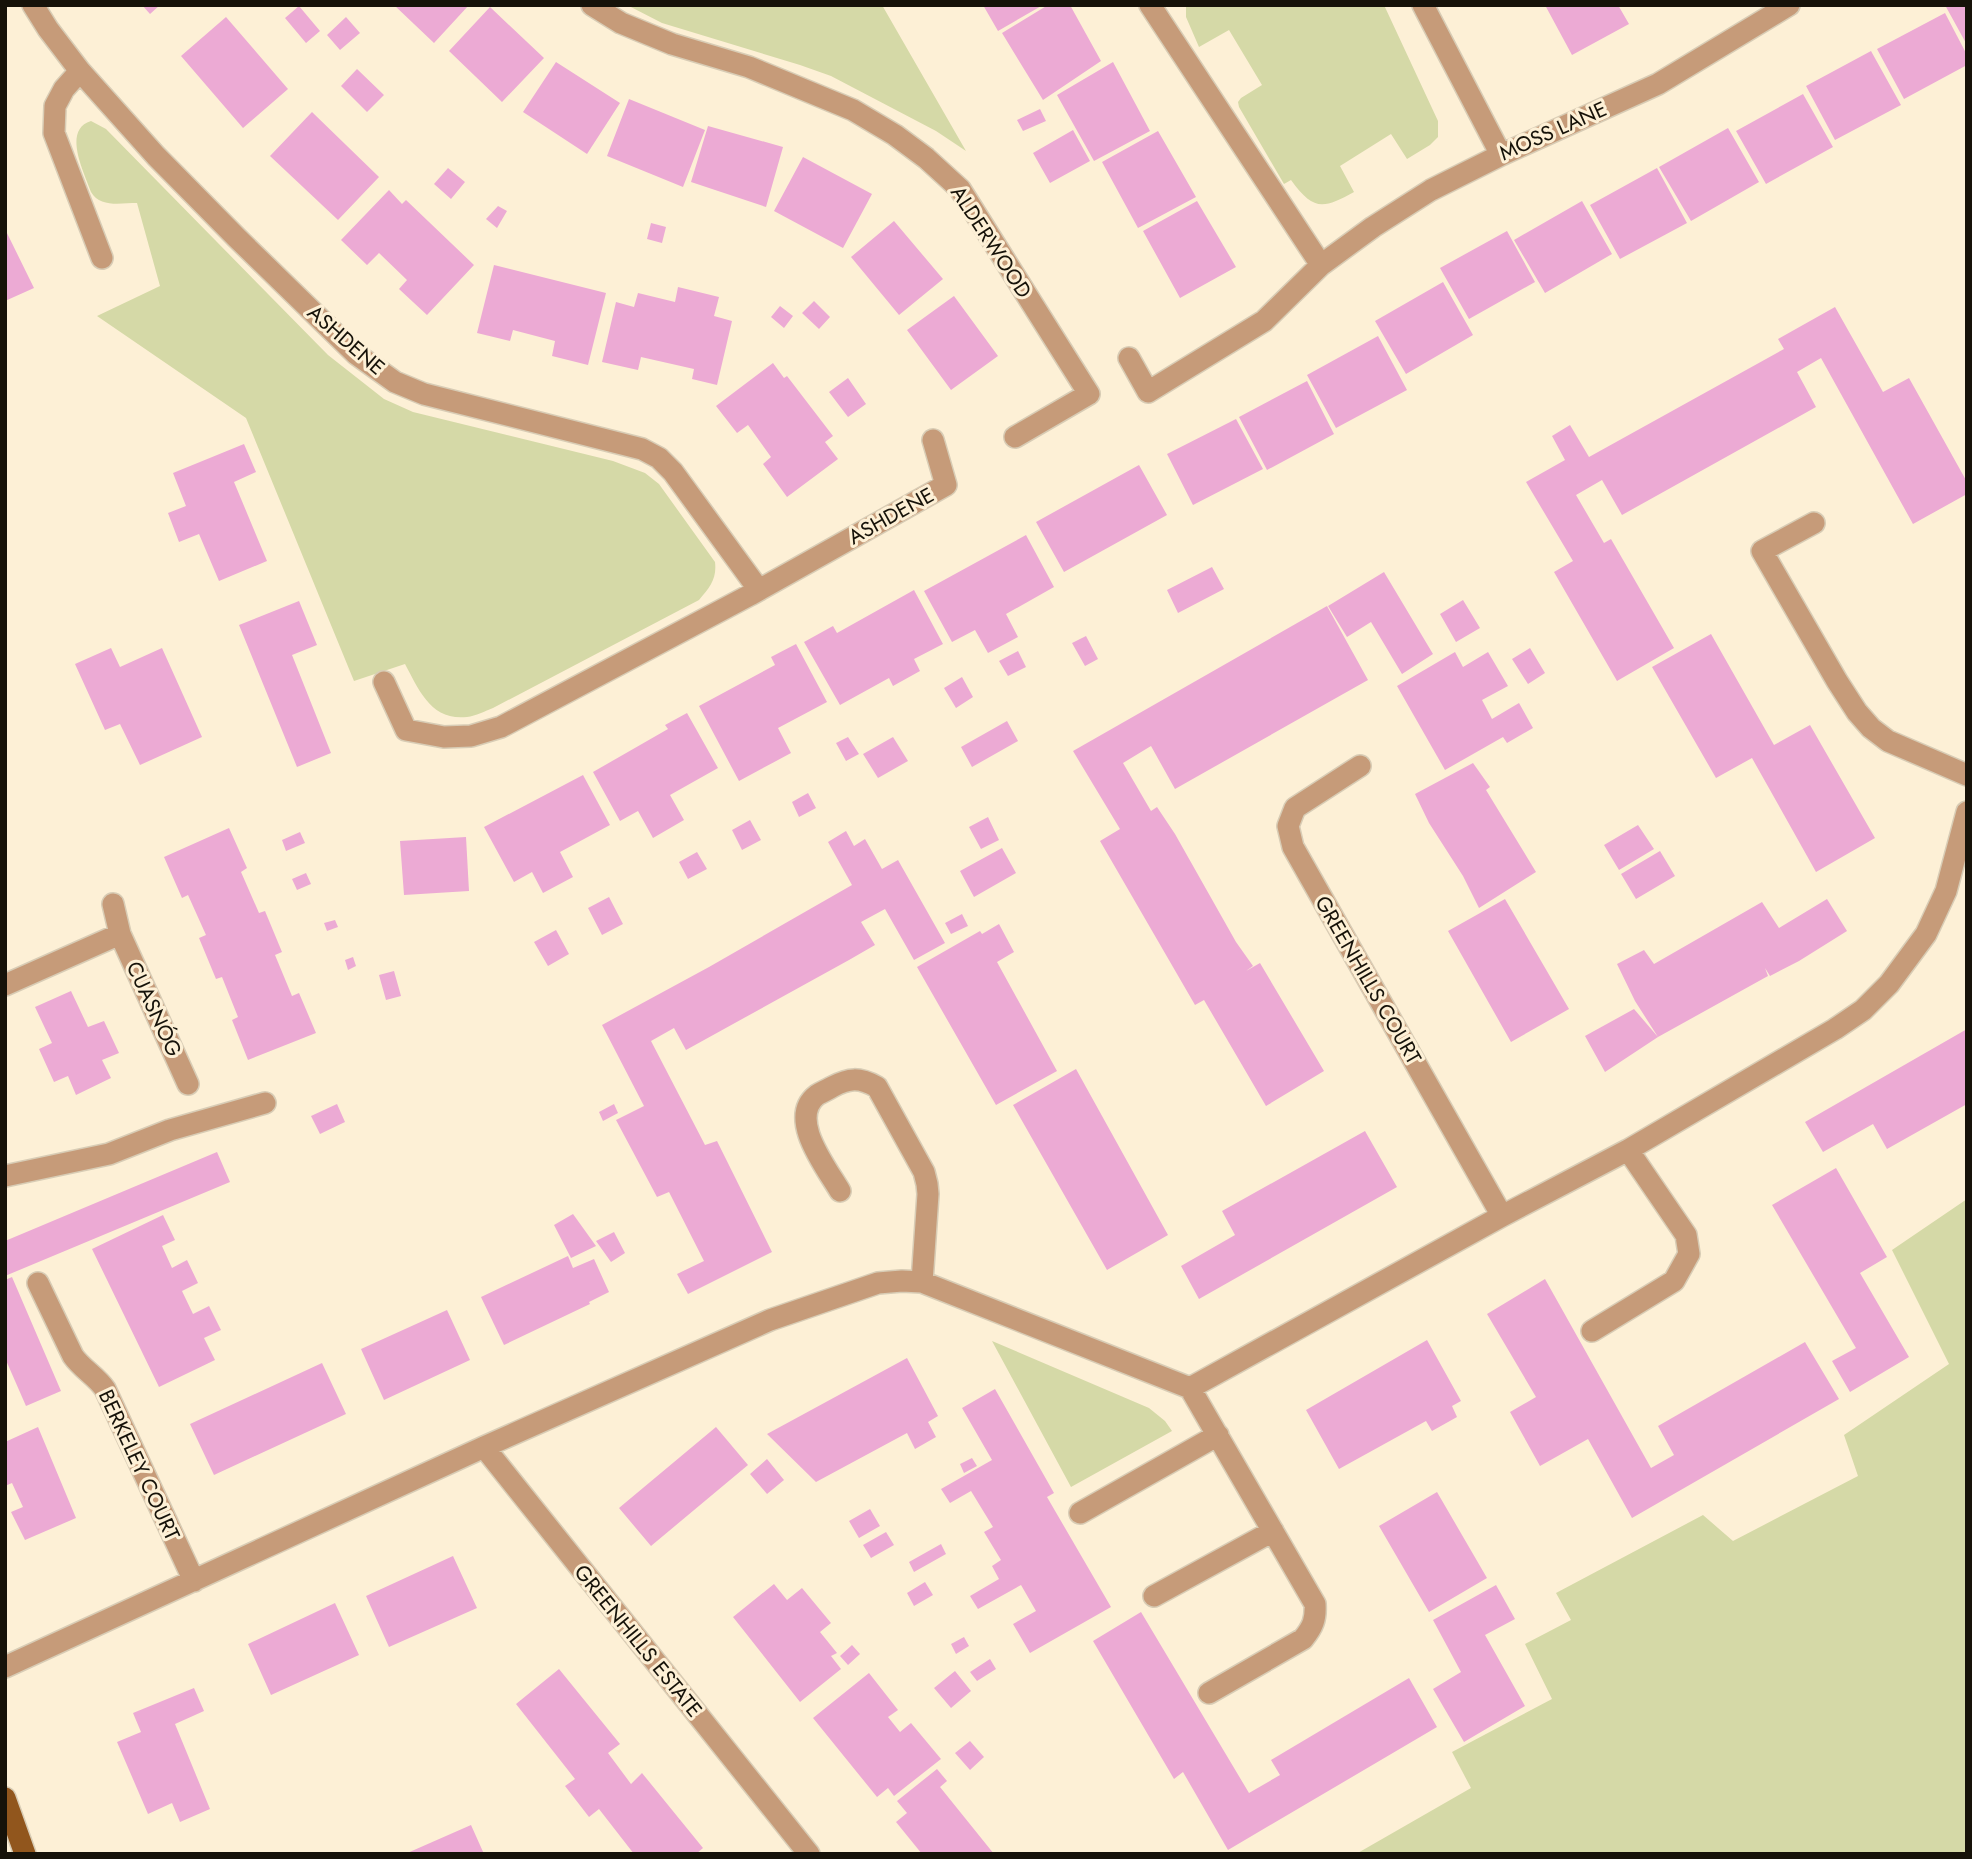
<svg xmlns="http://www.w3.org/2000/svg" width="1972" height="1859" font-family="Jost,sans-serif">
<rect width="100%" height="100%" fill="#fdf0d6"/>
<path fill="#d5d9a7" d="M627,5H882L966,151L936,131L831,76L800,65L662,23Z
M1186,5H1384L1438,121V137L1430,145L1407,159L1391,134L1340,166L1354,192C1322,210 1313,210 1291,180L1284,184L1239,107L1238,102L1241,98L1262,85L1229,30L1199,47L1186,17Z
M91,121L106,129L328,355L384,399L413,412L613,461L645,473L659,484L715,562C717,579 710,587 699,600L493,708C485,711 476,716 467,717C431,721 419,690 405,664L354,681L246,418L97,316L160,286L137,203C121,203 100,208 91,192C84,172 62,130 91,121Z
M1967,1199V1854H1356L1471,1788L1452,1752L1552,1699L1525,1644L1571,1620L1556,1593L1703,1515L1733,1541L1858,1476L1844,1435L1949,1364L1892,1250Z
M992,1341L1149,1408L1165,1421L1172,1431L1071,1487Z"/>
<path fill="#ecaad4" d="M142,5H160L150,14Z
M394,5H469L434,43Z
M983,5H1043L998,31Z
M1048,5H1070L1101,61L1043,100L1002,33Z
M1545,5H1618L1629,24L1572,55Z
M1945,5H1967V45Z
M299,6L320,31L306,43L285,18Z
M490,7L544,58L502,102L449,51Z
M1945,13L1967,55V65L1904,99L1877,49Z
M226,17L288,89L243,128L181,56Z
M346,17L360,33L340,50L327,35Z
M1871,51L1901,105L1835,140L1806,86Z
M556,62L620,103L587,154L523,112Z
M1113,62L1150,131L1094,161L1057,95Z
M357,69L384,95L367,112L341,86Z
M1803,94L1833,147L1766,184L1736,131Z
M629,99L705,130L683,187L607,156Z
M1040,109L1046,121L1023,131L1017,120Z
M312,112L379,177L338,220L270,156Z
M708,126L783,147L766,207L691,182Z
M1728,128L1759,182L1691,221L1659,167Z
M1073,130L1090,161L1050,183L1033,153Z
M1158,131L1196,197L1138,228L1102,162Z
M803,157L872,194L843,248L774,211Z
M448,168L465,182L451,199L434,184Z
M1657,168L1687,223L1620,259L1590,205Z
M389,190L402,204L406,200L474,265L427,315L399,289L407,280L379,253L367,265L341,240Z
M1197,201L1236,267L1180,298L1143,231Z
M1582,201L1612,254L1545,293L1514,240Z
M498,206L507,211L497,228L486,219Z
M894,221L943,279L899,315L851,257Z
M651,223L666,227L662,243L647,239Z
M5,229L34,288L5,301Z
M1507,231L1535,282L1469,319L1440,268Z
M494,265L606,293L588,365L552,356L555,341L513,330L510,341L477,333Z
M1443,282L1473,335L1406,374L1375,321Z
M678,287L719,297L714,316L732,321L717,385L692,379L694,369L641,357L638,370L602,362L616,302L634,307L638,293L675,302Z
M954,296L998,356L951,390L907,330Z
M814,301L830,317L819,329L802,313Z
M780,306L793,316L784,328L771,317Z
M1835,307L1883,392L1909,378L1967,482V494L1913,524L1821,358L1797,372L1816,407L1622,515L1602,480L1576,495L1604,543L1611,539L1674,648L1617,681L1554,572L1573,561L1526,482L1565,460L1552,436L1570,425L1589,457L1784,349L1778,339Z
M1378,336L1407,390L1336,428L1307,375Z
M773,363L784,378L787,376L833,436L825,442L838,459L787,497L763,464L771,457L748,425L737,433L716,406Z
M848,378L866,404L848,417L829,392Z
M1307,381L1334,434L1267,470L1239,417Z
M1236,419L1263,469L1193,505L1167,454Z
M244,444L256,472L234,482L267,561L219,581L199,534L179,542L168,513L186,506L173,473Z
M1139,465L1167,515L1064,572L1036,522Z
M1026,535L1054,587L1006,614L1018,637L988,653L975,630L952,642L924,591Z
M1212,567L1224,589L1178,613L1167,590Z
M1384,572L1433,654L1402,674L1371,622L1347,637L1328,606Z
M914,590L943,644L914,659L920,671L893,686L889,678L840,705L804,642L833,626L837,633Z
M1463,600L1480,628L1456,642L1440,614Z
M299,601L317,645L292,655L331,753L297,767L239,625Z
M1327,606L1368,680L1175,789L1151,746L1123,763L1151,811L1157,807L1175,834L1236,942L1253,966L1246,971L1260,963L1324,1071L1266,1106L1204,1000L1195,1005L1100,841L1120,829L1073,751Z
M1711,634L1774,745L1810,725L1875,838L1816,872L1752,758L1716,778L1652,667Z
M1086,636L1098,659L1085,666L1072,643Z
M796,644L827,702L778,728L791,753L739,781L699,706L775,665L771,657Z
M111,648L120,667L162,648L202,737L140,765L120,724L105,730L75,664Z
M1530,648L1545,673L1528,684L1512,659Z
M1018,651L1026,667L1008,676L999,661Z
M1455,652L1463,667L1488,652L1508,686L1482,700L1492,719L1519,703L1533,728L1507,743L1503,737L1445,770L1397,686Z
M962,677L973,697L956,708L944,688Z
M687,713L718,768L670,795L684,820L653,838L638,811L620,821L593,772L668,729L665,725Z
M1007,721L1018,741L972,767L961,747Z
M848,737L859,754L846,761L836,743Z
M893,737L908,761L878,778L863,754Z
M1473,763L1490,787L1486,790L1536,872L1479,908L1463,876L1429,823L1415,794Z
M583,775L610,825L560,852L573,877L543,893L532,872L514,882L484,827Z
M808,793L816,808L799,817L792,802Z
M988,817L999,840L981,849L969,827Z
M750,820L761,840L742,850L732,830Z
M1638,825L1654,849L1619,870L1604,845Z
M229,828L247,868L241,872L259,913L265,911L282,952L275,955L292,996L299,993L316,1033L248,1060L232,1020L238,1017L222,977L216,979L199,938L206,935L188,895L182,898L164,857Z
M846,831L854,846L865,839L882,869L898,860L945,943L914,960L885,909L861,922L875,945L849,960L686,1050L674,1028L651,1041L705,1145L717,1141L772,1252L688,1294L677,1274L704,1261L669,1192L657,1197L616,1120L644,1106L602,1025L709,967L852,885L828,842Z
M300,832L305,843L286,851L282,840Z
M466,837L469,891L404,895L400,841Z
M1002,848L1016,873L974,897L960,871Z
M1660,851L1675,876L1636,899L1621,874Z
M697,852L707,869L688,879L679,862Z
M306,873L311,884L297,890L292,879Z
M609,897L623,924L602,935L588,908Z
M1505,899L1569,1009L1511,1042L1448,931Z
M1827,899L1847,931L1799,961L1770,976L1765,968L1768,976L1658,1037L1635,1001L1617,964L1644,950L1654,964L1762,902L1779,928Z
M962,914L968,926L951,934L945,923Z
M335,920L338,927L327,931L324,923Z
M999,924L1014,952L997,962L1057,1071L996,1105L917,967L980,931L982,934Z
M556,930L569,954L548,966L534,942Z
M353,957L356,966L348,970L345,960Z
M394,971L401,996L386,1000L379,975Z
M71,991L88,1027L104,1021L119,1053L102,1060L111,1078L76,1095L68,1076L54,1082L39,1049L52,1043L35,1007Z
M1634,1009L1658,1037L1605,1072L1585,1036Z
M1967,1029V1104L1887,1149L1873,1124L1823,1152L1805,1122Z
M1076,1069L1168,1235L1107,1270L1013,1105Z
M337,1104L345,1122L320,1134L311,1116Z
M614,1104L618,1113L603,1121L599,1112Z
M1365,1131L1397,1187L1199,1299L1181,1266L1235,1235L1222,1211Z
M217,1152L230,1182L5,1276V1241Z
M1836,1168L1887,1257L1860,1273L1909,1357L1850,1392L1832,1361L1856,1348L1772,1205Z
M573,1214L596,1246L571,1258L554,1225Z
M163,1215L175,1240L162,1246L172,1268L187,1260L198,1283L182,1291L193,1314L209,1306L221,1330L204,1338L215,1360L159,1387L92,1249Z
M614,1232L625,1253L611,1262L596,1241Z
M568,1256L573,1268L594,1259L609,1292L589,1302L590,1304L504,1345L481,1297Z
M12,1277L61,1391L26,1406L5,1358V1280Z
M1545,1279L1651,1468L1674,1455L1658,1426L1805,1342L1839,1399L1632,1518L1588,1439L1540,1466L1510,1412L1536,1397L1487,1314Z
M447,1310L470,1360L384,1400L361,1349Z
M1427,1340L1461,1401L1452,1406L1457,1417L1432,1431L1426,1421L1339,1469L1306,1410Z
M907,1358L938,1416L928,1422L936,1437L915,1449L907,1433L816,1482L767,1434Z
M322,1363L346,1414L214,1475L190,1424Z
M995,1389L1054,1493L1047,1497L1111,1607L1030,1653L1013,1624L1036,1611L1021,1585L978,1609L970,1596L999,1579L992,1566L1001,1560L984,1532L993,1527L971,1491L950,1503L941,1489L992,1460L962,1408Z
M38,1427L76,1518L25,1540L11,1512L23,1507L12,1483L5,1486V1442Z
M716,1427L748,1465L651,1546L619,1508Z
M972,1458L977,1466L964,1473L960,1464Z
M767,1459L784,1480L767,1494L750,1474Z
M1437,1492L1487,1578L1429,1612L1379,1526Z
M870,1509L880,1526L859,1538L849,1521Z
M886,1532L894,1545L871,1558L863,1545Z
M941,1544L946,1554L914,1572L909,1562Z
M453,1556L477,1608L389,1647L366,1596Z
M925,1582L933,1595L914,1606L907,1593Z
M774,1584L787,1600L802,1588L831,1623L820,1632L837,1653L831,1656L841,1669L800,1702L733,1617Z
M1496,1585L1515,1619L1485,1635L1525,1706L1464,1742L1433,1689L1461,1672L1433,1620Z
M335,1603L359,1655L271,1695L248,1644Z
M1141,1612L1249,1793L1280,1775L1271,1760L1409,1678L1437,1727L1228,1850L1183,1772L1174,1779L1093,1641Z
M964,1637L969,1646L956,1654L951,1644Z
M852,1645L860,1654L848,1665L840,1656Z
M990,1659L996,1669L977,1681L970,1672Z
M559,1669L620,1744L608,1753L631,1784L642,1773L703,1848L696,1854H634L599,1809L589,1817L565,1786L575,1779L516,1704Z
M955,1671L971,1691L951,1708L934,1688Z
M869,1673L898,1710L888,1717L900,1732L911,1723L941,1759L894,1796L888,1788L877,1797L813,1718Z
M194,1688L204,1711L175,1724L210,1809L180,1822L172,1803L148,1814L117,1742L141,1732L133,1713Z
M970,1741L984,1757L970,1770L955,1753Z
M937,1769L947,1781L940,1787L994,1854H922L896,1822L907,1813L897,1801Z
M471,1825L484,1854H405Z"/>
<g fill="none" stroke-linecap="round" stroke-linejoin="round">
<defs>
<path id="minor" d="M33,5L48,29L80,71L156,156L237,238L356,354L395,382L424,394L642,449L659,458L673,472L759,590
M592,5L621,23L672,44L749,67L853,110L895,135L926,158L960,189L1089,394L1015,437
M1150,5L1321,265
M1423,5L1501,155
M80,71L64,89L55,106L54,133L102,258
M1129,358L1148,392L1264,321L1321,265L1373,227L1431,190L1501,155L1658,84L1789,5
M1814,523L1762,551L1837,681L1857,712L1871,728L1888,741L1967,775
M384,682L406,730L444,737L471,736L501,727L750,595L946,485L933,440
M1360,766L1295,808L1288,826L1293,847L1502,1216
M113,904L120,934L188,1084
M5,985L120,934
M5,1176L109,1154L170,1130L265,1103
M840,1191C826,1167 787,1118 817,1095C822,1092 827,1090 832,1087C849,1078 859,1077 877,1087L924,1172L927,1184L928,1194L922,1282
M38,1283L73,1356C82,1369 96,1376 105,1389L194,1581
M1592,1331L1674,1281L1689,1254L1686,1235L1628,1150
M1190,1388L1315,1604C1316,1619 1313,1627 1303,1639L1209,1693
M484,1447L809,1854
M1080,1513L1218,1435
M1154,1596L1273,1531
M5,1667L484,1447L770,1320L878,1283L902,1281L922,1282L1190,1388L1502,1216L1628,1150L1835,1029L1863,1010L1889,984L1926,934L1946,891L1967,812"/>
<path id="major" d="M5,1798L25,1854"/>
</defs>
<use href="#minor" stroke="#d8ccb5" stroke-width="24"/>
<use href="#major" stroke="#d8ccb5" stroke-width="24"/>
<use href="#minor" stroke="#c69b79" stroke-width="21"/>
<use href="#major" stroke="#91561d" stroke-width="21"/>
</g>
<g text-anchor="middle" dominant-baseline="central" stroke-width="6" stroke-linejoin="round" paint-order="stroke">
<g font-size="21" fill="#161209" stroke="#fdf0d6">
<text transform="translate(1553 131) rotate(-24)">MOSS LANE</text>
<text transform="translate(991 242) rotate(57)">ALDERWOOD</text>
<text transform="translate(346 340) rotate(41)">ASHDENE</text>
<text transform="translate(891 516) rotate(-29)">ASHDENE</text>
<text transform="translate(1368 980) rotate(60)">GREENHILLS COURT</text>
<text transform="translate(154 1009) rotate(65)">CUASNÓG</text>
<text transform="translate(139 1465) rotate(65)">BERKELEY COURT</text>
<text transform="translate(638 1641) rotate(51)">GREENHILLS ESTATE</text>
</g>
</g>
<rect width="1972" height="1859" fill="none" stroke="#161209" stroke-width="14"/>
</svg>
